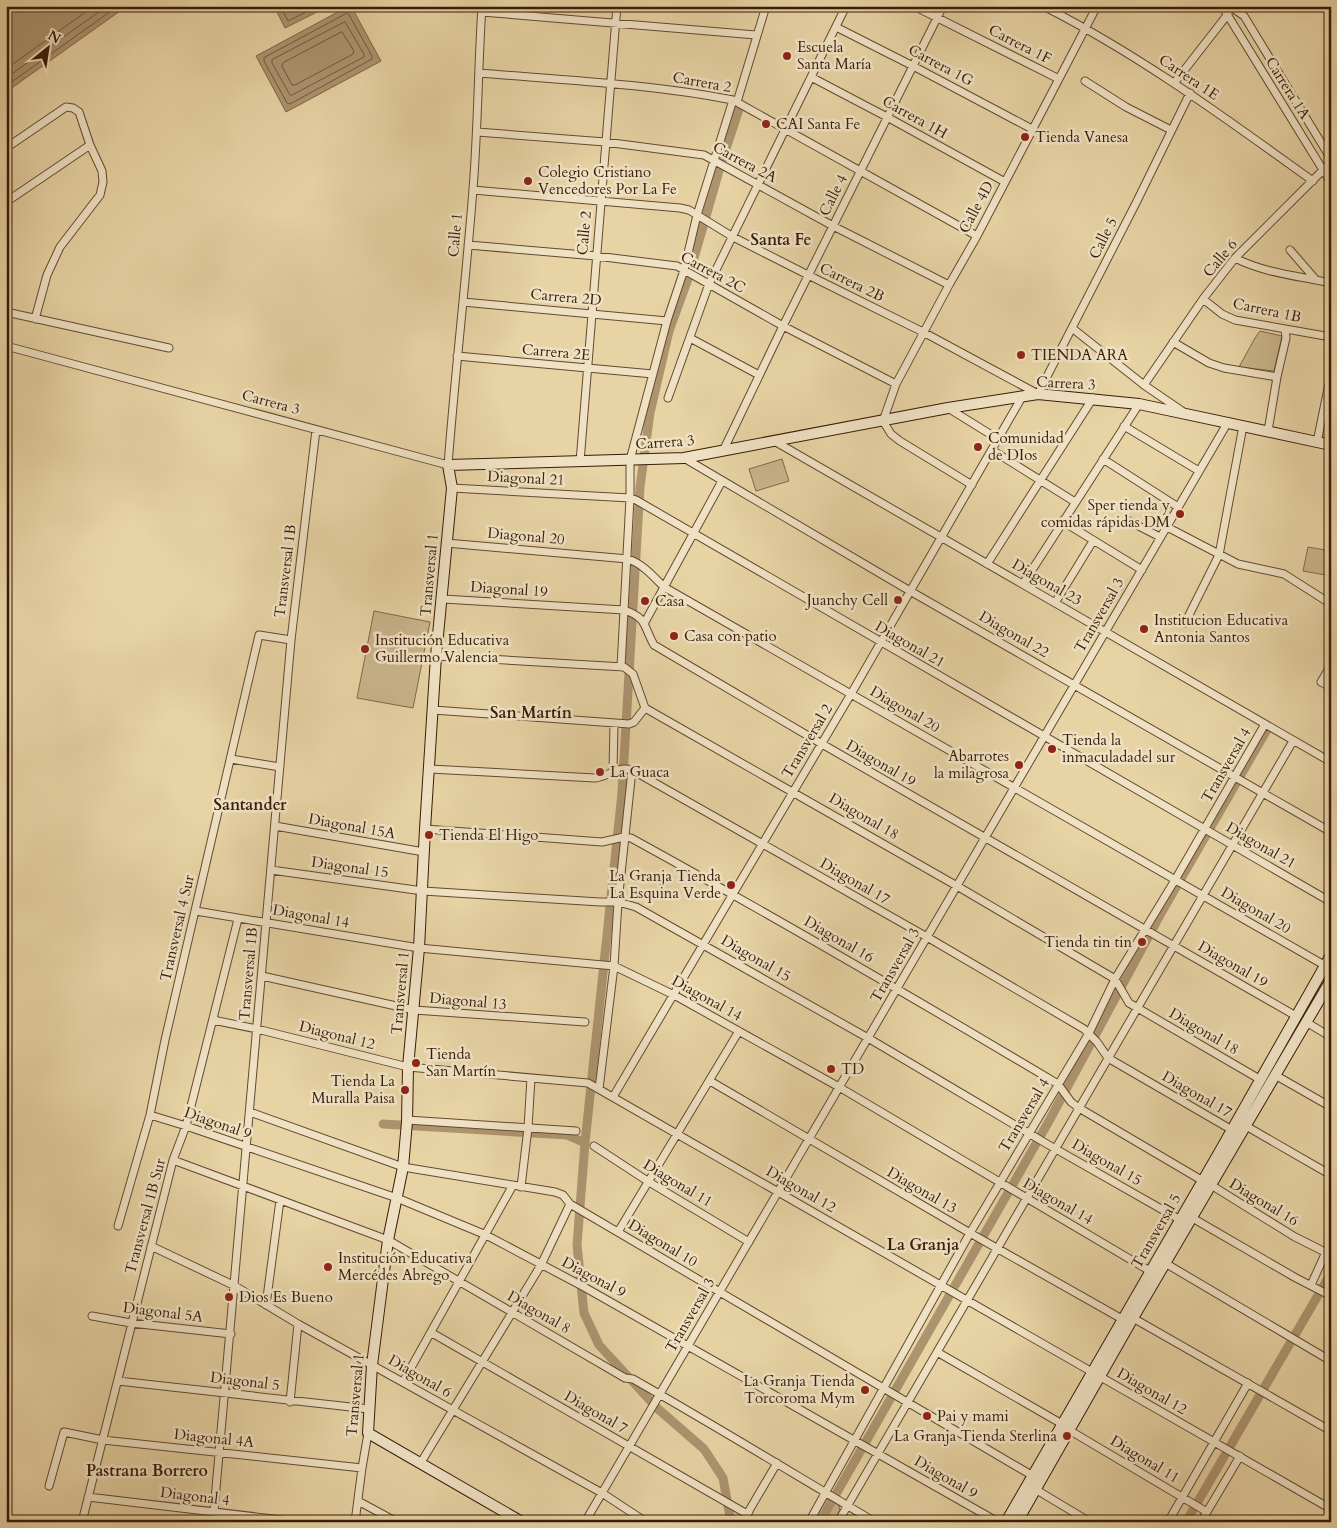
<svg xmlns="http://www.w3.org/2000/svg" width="1337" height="1528" font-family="Cardo,serif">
<rect width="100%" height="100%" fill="#e7d3a4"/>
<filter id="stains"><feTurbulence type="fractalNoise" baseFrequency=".004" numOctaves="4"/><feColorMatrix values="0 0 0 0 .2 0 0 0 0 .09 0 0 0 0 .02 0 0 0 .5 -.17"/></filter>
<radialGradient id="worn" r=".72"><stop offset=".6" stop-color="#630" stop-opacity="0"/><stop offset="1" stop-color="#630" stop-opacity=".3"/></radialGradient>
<path fill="#c9b48a" stroke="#81684a" d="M1260,331L1282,336L1274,371L1239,367L1255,338Z
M782,459L789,481L756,491L749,469Z
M1308,547L1331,551V576L1303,571Z
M374,611L430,622L413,708L357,698Z
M822,1499H829L838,1503L840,1510L833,1522H810Z"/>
<path fill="#ac946f" stroke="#7e6446" d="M6,6H127L6,92Z
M274,6H329L285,28Z
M349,6H351L381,61L286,112L256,56Z"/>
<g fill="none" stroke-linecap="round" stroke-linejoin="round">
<path stroke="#72583c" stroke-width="1" d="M280,6L288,21L318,6
M348,13L372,56V59L290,104L287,103L264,61V58Z
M345,22L364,54V57L292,95H290L272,63V60Z
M342,32L354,51L353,54L295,85H292L282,66L283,63Z
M6,69L94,6
M6,78L107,6
M6,86L118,6"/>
<path stroke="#ac946f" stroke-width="9" d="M383,1124L567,1135L585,1143
M731,1522L723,1478L704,1449L657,1408L599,1345L584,1313L577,1245L585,1143L622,793L640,487L650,413L669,331L688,279L721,164L740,106
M820,1522L1049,1121L1160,915L1268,728
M1186,1522L1331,1273"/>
<defs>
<path id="street" d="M914,6L1059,79
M1043,6C1140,55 1225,118 1313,181
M1222,6L1331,183
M1222,7L1234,9L1244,16L1331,159
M482,12L756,35
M836,27L913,66L1032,129
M479,73C564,80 649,84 733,100L977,236
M811,77L887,117L1005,182
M1085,81L1126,107L1171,130
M1175,82L1228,14
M737,102L766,6
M477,132L605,142L704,155L833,226L949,285
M6,148L66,107L73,108L79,112L90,145L102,171L103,182L100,195L60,247L47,275L35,319
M473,190L680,208L689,210L733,237L808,275L923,332L1038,394L1136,203L1190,93
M6,202L90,145
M468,245L596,256L677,266L783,326L896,384
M1290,250L1316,280
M1235,258C1264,273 1299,276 1331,283
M1203,299L1222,314L1235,320L1331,337
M463,302L667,321
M6,312L169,348
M1072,328L1144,385L1182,411
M690,338L759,375
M1173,342L1209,363L1224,368L1277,377
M6,346L448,465C455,373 466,281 473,189C478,128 478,67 482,6
M457,356L653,374
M1144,385L1203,299L1235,258L1331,162
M668,398L709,284L846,6
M948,408L998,439
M1124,426L1199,471
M1268,431L1277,377L1286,338L1285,329
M776,442L1331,762
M1317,442L1331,374
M992,450L1075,502
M723,451L783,326L943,6
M684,458L910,591L1331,832
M1103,459L1178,507
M580,462L617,6
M972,485L900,441L891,434L883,421L896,384L949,285L977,236L1097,6
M452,488L630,498L636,500L1331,902
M1127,520L1160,537
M1062,521L1142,570
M1167,527L1238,564L1284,574L1331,604
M446,543L628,559C643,564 653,576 664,587L1331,969
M987,564L1093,398
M1023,584L1139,404
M443,599L624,610C648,618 643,626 654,645L822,744L1296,1016
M1055,603L1093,541
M645,622L722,481
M1185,623L1219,555L1243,426
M436,656L624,667L633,674L645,708L957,886L1115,979L1129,1003L1261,1080
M1331,665L1321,682L1331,687
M621,667L630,498V460L667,321L684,270L697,215L733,100
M433,710L629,724L634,722L645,708
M231,759L280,767
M430,769L595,778C610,776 616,766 632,770L927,937L1084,1029L1097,1042L1108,1058L1232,1130
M613,771L614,723
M275,826L424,852
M425,829L602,842L624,837L631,838C775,917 917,1000 1058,1084L1071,1102L1079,1108L1203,1181
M271,870L423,891L600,902H618L636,907L868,1038L1047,1144L1184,1222
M196,911L419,948L614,966L674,995L839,1087L1150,1271
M262,976L414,1010L585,1022
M213,1020L257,1029L408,1067L588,1083L1331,1509
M1306,1022L1331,1037
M1275,1075L1331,1107
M710,1081L970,1233L1122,1319
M599,1089L614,966L618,902L632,770
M613,1097L851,694L1022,397
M250,1112L403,1167L555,1192L563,1195L570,1204L1033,1476
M150,1115L186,1126L397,1198L486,1235L584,1287L998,1522
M407,1120L576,1131
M1246,1126L1331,1175
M594,1146L649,1182L749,1242
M173,1160L388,1240L625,1378L633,1379C714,1425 794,1474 875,1522
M1211,1185L1295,1237L1331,1255
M521,1187L528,1128L531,1078
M1189,1216L1296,1278L1331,1296
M118,1226L150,1115L165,1040L259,635L291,640
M618,1232L739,1031
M151,1246L235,1286L298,1324L602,1493L646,1522
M1165,1263L1331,1361
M1311,1285L1326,1252
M266,1305L280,1200
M92,1316L131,1323L231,1334
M1133,1318L1331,1431
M432,1333L747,1514
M937,1352L1062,1424
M118,1381L369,1409
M403,1382L513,1185
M290,1402L298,1324
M1069,1430L1207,1512
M420,1464L541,1265L570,1204
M49,1486L64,1432L103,1440L362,1468
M1035,1489L1090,1522
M88,1497L299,1522
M358,1501L397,1522
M82,1522L173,1160L186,1126L238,919
M213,1522L291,640L316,430
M355,1522L362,1468L368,1433
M585,1522L1228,422
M744,1522L750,1509L777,1463
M809,1522L970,1233L1089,1033L1115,979L1175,880L1265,724
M838,1522L1293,741
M1168,1522L1248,1383
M1201,1522L1240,1456"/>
<path id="secondary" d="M522,1522L368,1433L372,1365L388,1240L403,1167L407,1122L408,1067L419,948L425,829L436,656L452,488L448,465L684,458L948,408L1038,394L1139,404L1331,445
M1006,1522L1220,1151L1331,955
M1017,1522L1133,1318L1331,980"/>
</defs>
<use href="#street" stroke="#644930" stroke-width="9"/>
<use href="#secondary" stroke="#391b09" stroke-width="12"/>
<use href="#street" stroke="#efe2c4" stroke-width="7"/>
<use href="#secondary" stroke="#efe2c4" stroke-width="10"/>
</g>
<g fill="#8f2418" stroke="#efe2c4" stroke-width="2">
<circle cx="787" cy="56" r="5"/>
<circle cx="766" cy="124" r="5"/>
<circle cx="1025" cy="137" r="5"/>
<circle cx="528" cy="181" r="5"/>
<circle cx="1021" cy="355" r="5"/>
<circle cx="978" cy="447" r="5"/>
<circle cx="1180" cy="514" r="5"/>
<circle cx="898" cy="600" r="5"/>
<circle cx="645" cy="601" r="5"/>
<circle cx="1144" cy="629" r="5"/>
<circle cx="674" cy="636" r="5"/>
<circle cx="365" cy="649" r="5"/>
<circle cx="1052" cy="749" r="5"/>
<circle cx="1019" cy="765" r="5"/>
<circle cx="600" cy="772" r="5"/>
<circle cx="429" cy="835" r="5"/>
<circle cx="731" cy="885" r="5"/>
<circle cx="1142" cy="942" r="5"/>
<circle cx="416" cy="1063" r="5"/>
<circle cx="831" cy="1069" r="5"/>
<circle cx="405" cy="1090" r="5"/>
<circle cx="328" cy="1267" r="5"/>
<circle cx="229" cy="1297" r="5"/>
<circle cx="865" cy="1390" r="5"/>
<circle cx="927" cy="1416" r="5"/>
<circle cx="1067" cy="1436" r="5"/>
</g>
<g text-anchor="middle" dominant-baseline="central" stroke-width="5" stroke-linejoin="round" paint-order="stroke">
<g font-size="15" fill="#391b09" stroke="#efe2c4">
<text transform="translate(1020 44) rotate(27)">Carrera 1F</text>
<text transform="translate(941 65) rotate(28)">Carrera 1G</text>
<text transform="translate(1189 77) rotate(34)">Carrera 1E</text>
<text transform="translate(702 82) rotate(10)">Carrera 2</text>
<text transform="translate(1288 88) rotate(58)">Carrera 1A</text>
<text transform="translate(915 117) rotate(29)">Carrera 1H</text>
<text transform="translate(745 162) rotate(28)">Carrera 2A</text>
<text transform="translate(833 195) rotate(-63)">Calle 4</text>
<text transform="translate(976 207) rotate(-62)">Calle 4D</text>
<text transform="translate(584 233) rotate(-85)">Calle 2</text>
<text transform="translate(455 235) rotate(-85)">Calle 1</text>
<text transform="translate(1103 238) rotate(-63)">Calle 5</text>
<text transform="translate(1220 258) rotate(-50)">Calle 6</text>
<text transform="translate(713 272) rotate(28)">Carrera 2C</text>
<text transform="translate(852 282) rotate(26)">Carrera 2B</text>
<text transform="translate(566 297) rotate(5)">Carrera 2D</text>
<text transform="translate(1267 310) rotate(12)">Carrera 1B</text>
<text transform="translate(556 352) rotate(5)">Carrera 2E</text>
<text transform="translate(1066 383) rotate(3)">Carrera 3</text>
<text transform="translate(271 402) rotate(15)">Carrera 3</text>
<text transform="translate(665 442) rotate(-4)">Carrera 3</text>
<text transform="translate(526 478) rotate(3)">Diagonal 21</text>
<text transform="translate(526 536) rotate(5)">Diagonal 20</text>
<text transform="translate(285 571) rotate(-83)">Transversal 1B</text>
<text transform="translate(429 575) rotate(-85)">Transversal 1</text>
<text transform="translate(1047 582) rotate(30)">Diagonal 23</text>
<text transform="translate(509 589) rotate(4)">Diagonal 19</text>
<text transform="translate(1099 615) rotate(-60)">Transversal 3</text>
<text transform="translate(1014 634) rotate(30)">Diagonal 22</text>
<text transform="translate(910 644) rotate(30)">Diagonal 21</text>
<text transform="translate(905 709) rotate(30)">Diagonal 20</text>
<text transform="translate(807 741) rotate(-59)">Transversal 2</text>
<text transform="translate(881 763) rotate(30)">Diagonal 19</text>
<text transform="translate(1226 765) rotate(-60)">Transversal 4</text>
<text transform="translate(864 816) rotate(30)">Diagonal 18</text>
<text transform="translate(352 826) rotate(10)">Diagonal 15A</text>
<text transform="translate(1261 845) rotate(30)">Diagonal 21</text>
<text transform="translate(350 867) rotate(8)">Diagonal 15</text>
<text transform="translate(855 881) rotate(30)">Diagonal 17</text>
<text transform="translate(1256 910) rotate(30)">Diagonal 20</text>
<text transform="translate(311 916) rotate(10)">Diagonal 14</text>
<text transform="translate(177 928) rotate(-77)">Transversal 4 Sur</text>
<text transform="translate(839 939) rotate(30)">Diagonal 16</text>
<text transform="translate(756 958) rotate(30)">Diagonal 15</text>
<text transform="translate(1233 964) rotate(30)">Diagonal 19</text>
<text transform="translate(895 965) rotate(-60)">Transversal 3</text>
<text transform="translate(248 974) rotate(-85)">Transversal 1B</text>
<text transform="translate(400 993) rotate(-85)">Transversal 1</text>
<text transform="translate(707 998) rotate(29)">Diagonal 14</text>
<text transform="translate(468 1001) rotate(5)">Diagonal 13</text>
<text transform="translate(1204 1031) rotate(30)">Diagonal 18</text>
<text transform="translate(337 1035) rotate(14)">Diagonal 12</text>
<text transform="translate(1197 1094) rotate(30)">Diagonal 17</text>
<text transform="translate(1024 1115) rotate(-59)">Transversal 4</text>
<text transform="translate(218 1123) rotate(19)">Diagonal 9</text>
<text transform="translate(1107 1162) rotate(30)">Diagonal 15</text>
<text transform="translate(678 1183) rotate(31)">Diagonal 11</text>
<text transform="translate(801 1189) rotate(30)">Diagonal 12</text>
<text transform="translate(922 1190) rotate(30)">Diagonal 13</text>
<text transform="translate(1058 1201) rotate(30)">Diagonal 14</text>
<text transform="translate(1264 1202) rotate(31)">Diagonal 16</text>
<text transform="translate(145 1216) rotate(-75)">Transversal 1B Sur</text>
<text transform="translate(1156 1231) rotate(-60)">Transversal 5</text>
<text transform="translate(663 1243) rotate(31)">Diagonal 10</text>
<text transform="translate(594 1277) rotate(28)">Diagonal 9</text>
<text transform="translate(163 1312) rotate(7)">Diagonal 5A</text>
<text transform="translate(539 1312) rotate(30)">Diagonal 8</text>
<text transform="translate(690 1315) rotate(-60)">Transversal 3</text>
<text transform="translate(420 1376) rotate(30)">Diagonal 6</text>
<text transform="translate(245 1381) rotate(7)">Diagonal 5</text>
<text transform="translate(1152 1391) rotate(30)">Diagonal 12</text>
<text transform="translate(355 1395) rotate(-85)">Transversal 1</text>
<text transform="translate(596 1412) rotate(30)">Diagonal 7</text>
<text transform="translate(214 1438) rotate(6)">Diagonal 4A</text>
<text transform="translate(1145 1459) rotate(31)">Diagonal 11</text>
<text transform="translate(946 1477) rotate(30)">Diagonal 9</text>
<text transform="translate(195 1496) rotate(7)">Diagonal 4</text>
</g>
<g font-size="15" fill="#391b09" stroke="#efe2c4" text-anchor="start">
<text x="797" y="47">Escuela<tspan x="797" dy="17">Santa María</tspan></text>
<text x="776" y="124">CAI Santa Fe</text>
<text x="1035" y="137">Tienda Vanesa</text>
<text x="538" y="172">Colegio Cristiano<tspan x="538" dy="17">Vencedores Por La Fe</tspan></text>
<text x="1031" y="355">TIENDA ARA</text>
<text x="988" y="438">Comunidad<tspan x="988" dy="17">de DIos</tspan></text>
<text x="1170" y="505" text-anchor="end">Sper tienda y<tspan x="1170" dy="17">comidas rápidas DM</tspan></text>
<text x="888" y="600" text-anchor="end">Juanchy Cell</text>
<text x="655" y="601">Casa</text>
<text x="1154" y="620">Institucion Educativa<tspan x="1154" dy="17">Antonia Santos</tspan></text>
<text x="684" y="636">Casa con patio</text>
<text x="375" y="640">Institución Educativa<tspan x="375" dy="17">Guillermo Valencia</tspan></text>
<text x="1062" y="740">Tienda la<tspan x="1062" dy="17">inmaculadadel sur</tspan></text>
<text x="1009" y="756" text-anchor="end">Abarrotes<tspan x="1009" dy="17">la milagrosa</tspan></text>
<text x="610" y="772">La Guaca</text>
<text x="439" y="835">Tienda El Higo</text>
<text x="721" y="876" text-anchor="end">La Granja Tienda<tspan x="721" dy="17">La Esquina Verde</tspan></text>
<text x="1132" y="942" text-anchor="end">Tienda tin tin</text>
<text x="426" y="1054">Tienda<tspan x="426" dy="17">San Martín</tspan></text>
<text x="841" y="1069">TD</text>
<text x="395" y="1081" text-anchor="end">Tienda La<tspan x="395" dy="17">Muralla Paisa</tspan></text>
<text x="338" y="1258">Institución Educativa<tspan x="338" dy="17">Mercédes Abrego</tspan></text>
<text x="239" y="1297">Dios Es Bueno</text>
<text x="855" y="1381" text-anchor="end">La Granja Tienda<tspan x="855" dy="17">Torcoroma Mym</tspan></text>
<text x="937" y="1416">Pai y mami</text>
<text x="1057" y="1436" text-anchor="end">La Granja Tienda Sterlina</text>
</g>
<g font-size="16" font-weight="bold" fill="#391b09" stroke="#efe2c4">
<text x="781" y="240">Santa Fe</text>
<text x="531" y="713">San Martín</text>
<text x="250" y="805">Santander</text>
<text x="923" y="1245">La Granja</text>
<text x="147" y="1471">Pastrana Borrero</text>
</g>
</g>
<rect width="1337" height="1528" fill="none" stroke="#e7d3a4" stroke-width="25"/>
<rect x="8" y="8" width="1322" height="1513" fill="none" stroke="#391b09" stroke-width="2.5"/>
<rect x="12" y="12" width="1312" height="1503" fill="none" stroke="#391b09"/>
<g transform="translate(48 48) rotate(30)" stroke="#efe2c4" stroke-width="4" paint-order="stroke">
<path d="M0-4L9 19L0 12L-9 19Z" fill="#391b09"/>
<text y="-8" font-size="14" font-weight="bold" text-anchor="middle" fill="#391b09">N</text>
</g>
<rect width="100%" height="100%" filter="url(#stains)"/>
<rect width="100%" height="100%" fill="url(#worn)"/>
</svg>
